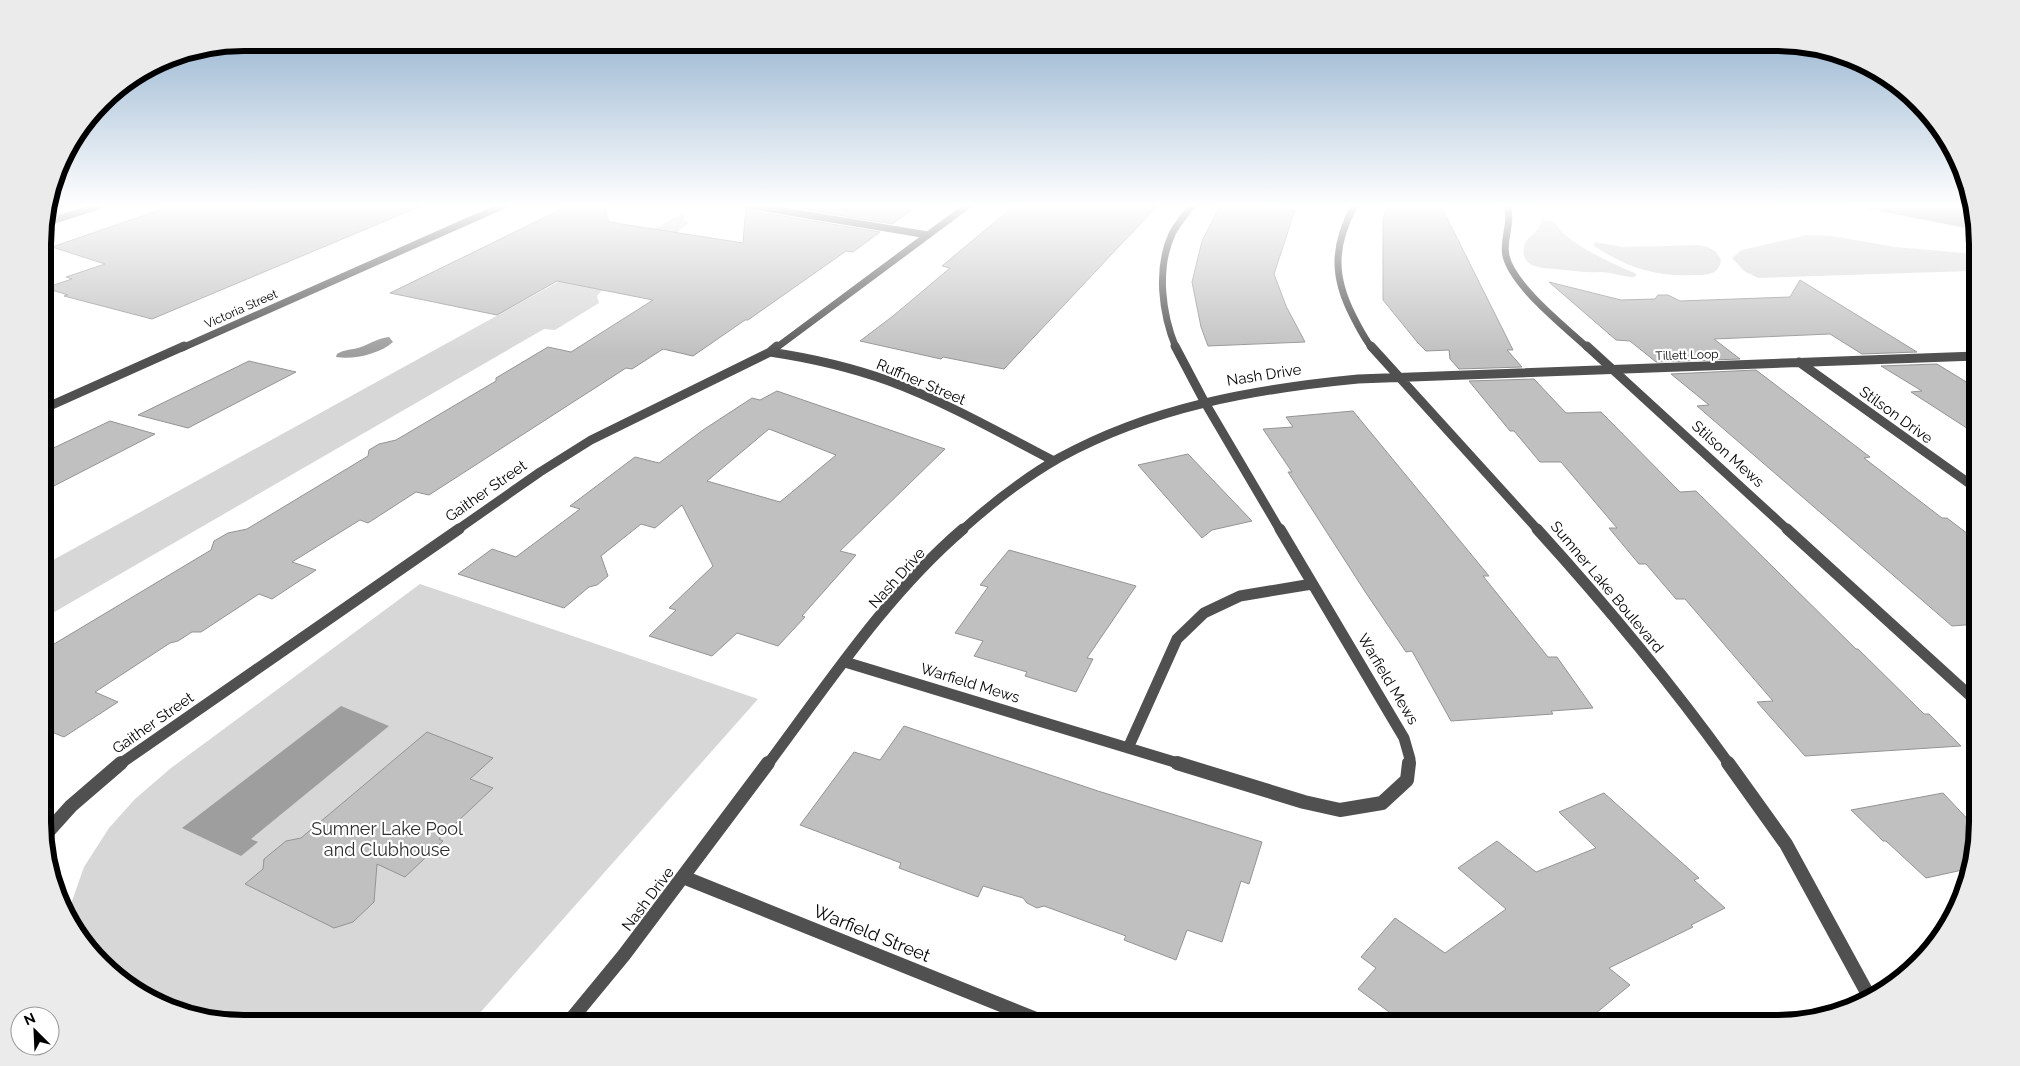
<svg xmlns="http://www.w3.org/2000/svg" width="2020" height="1066" font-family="Raleway,sans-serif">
<rect width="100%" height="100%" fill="#fff"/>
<path fill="#d7d7d7" d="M687,211L684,216V219L689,223L603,289L597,296L599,303L555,330L544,329L44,618V565Z
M1542,220L1554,222C1557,225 1559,229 1561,231C1576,247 1617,266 1637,274L1634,277C1623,277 1611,272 1600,272C1588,273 1577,271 1565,270C1550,268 1516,271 1525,244C1527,237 1533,236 1537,230C1540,227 1539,224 1542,220Z
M1807,235L1832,236L1895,247L1976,254V268L1970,271L1758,278L1744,271L1732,258L1742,250Z
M1594,242L1623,247L1700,245L1708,247L1716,252L1721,259C1720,274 1709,275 1696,275C1655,277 1628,268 1594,246Z
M420,584L758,699L471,1023H244L155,1003L111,973L77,934L69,913L71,904L84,867L109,828L135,799L171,768Z"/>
<path fill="#9e9e9e" d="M1841,206H1971L1976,218V230L1859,207Z
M389,337L393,342C380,354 353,360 336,357L337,354C344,349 353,350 361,347C372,343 376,339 389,337Z
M341,706L389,726L251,839L258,842L241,856L182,828Z"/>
<path fill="#c0c0c0" stroke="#949494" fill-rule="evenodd" d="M171,206H421L152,319L64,296L68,295L45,288L72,279L66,277L105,264L52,247Z
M580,206H604L609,222L743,243L746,206L752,211L880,232L853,252L846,251L748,320H745L693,356L663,349L632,369L626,368L429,495L416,492L368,523L360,520L292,562L316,570L272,599L259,594L201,632H192L178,641L170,643L95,692L118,702L64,737L44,729V650L211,550L214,541L228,533L247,529L368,456L369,450L379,444L396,440L496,381V378L548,347L571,352L653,300L557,281L497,315L390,293L566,207Z
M784,206H917L892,224Z
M1014,206H1157L1004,369L943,357L941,359L860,341L893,316L950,268L942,266Z
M1220,206H1264L1295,210L1274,274L1286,306L1305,342L1208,346L1201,327L1192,282L1202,241Z
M1388,206H1441L1513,350H1507L1522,367L1459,369L1450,359L1449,350L1426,351L1418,343L1383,300V218Z
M1800,280L1917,352L1862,354L1830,334L1714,339L1740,359L1656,362L1630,341L1616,340L1549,282L1621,300L1655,299L1658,295H1668L1680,301L1790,297Z
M249,361L296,372L188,428L138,415Z
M1937,364L1976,388V434L1911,392L1922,391L1881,366Z
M1756,370L1870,457L1864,458L1942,518H1947L1977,541V624L1952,626L1697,406L1709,405L1671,374Z
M1534,379L1566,413L1601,412L1680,492L1696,491L1856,649H1858L1924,714H1929L1961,746L1805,756L1757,702L1773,701L1685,599H1676L1646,564H1639L1609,528H1617L1561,462H1540L1514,431H1510L1469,381Z
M777,391L945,449L840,551L856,555L802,616L805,617L778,646L737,633L712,656L649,636L676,610L669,608L713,566L682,505L655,528L641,524L601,556L608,576L597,585L589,587L564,608L458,574L492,549L516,557L580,509L570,506L635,457L659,463L703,430L752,398L760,400ZM769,429L836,455L780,502L707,481Z
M1353,411L1489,576H1483L1548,657H1557L1593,708L1551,711L1553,714L1451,721L1412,651L1406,652L1366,593L1288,472H1292L1263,429L1293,427L1286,417Z
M110,421L155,434L44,491L43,453Z
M1188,454L1252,521L1212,530L1202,538L1138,465Z
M1009,550L1136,586L1087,658L1093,659L1076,692L1025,676L1027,672L974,656L983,641L955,633L988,587L980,585Z
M904,726L1098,791L1262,842L1249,884L1241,881L1222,942L1187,930L1176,960L1124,940L1126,936L1044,906L1037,908L1027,903L1023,898L983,886L978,897L899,868L901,863L800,825L854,752L880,760Z
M427,732L493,758L470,779L493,788L439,839L443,841L405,877L377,864L374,902L353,922L334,928L245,884L263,869L264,859L286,841L301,838Z
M1604,793L1699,878L1694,880L1725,908L1691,925L1693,927L1609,968L1630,985L1584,1023H1404L1358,989L1376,968L1361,957L1395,918L1445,953L1506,909L1458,868L1497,841L1536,872L1596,848L1559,812Z
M1943,793L1976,828L1967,869L1926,878L1886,841H1883L1851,810Z"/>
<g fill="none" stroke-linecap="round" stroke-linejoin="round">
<path stroke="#505050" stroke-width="7" d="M1507,206C1513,223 1502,239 1506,256C1513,286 1565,327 1588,348
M1176,348C1162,314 1156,269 1172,234C1177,224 1185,215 1192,206"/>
<path stroke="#505050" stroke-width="9" d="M1175,346L1204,401L1280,530
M1587,346L1788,530"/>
<path stroke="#505050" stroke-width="11" d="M1280,529L1404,738L1410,759L1409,764
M1787,529L1977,702
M845,662L1181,764
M1128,748L1177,639L1204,613L1240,596L1312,584"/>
<path stroke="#505050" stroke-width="14" d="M1177,763L1304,802L1340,810L1382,803L1407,780L1409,763"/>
<path stroke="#505050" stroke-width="7" d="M753,206L928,235
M1354,206C1334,245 1332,274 1352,314C1358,326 1364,338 1372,348
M45,223L99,206
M776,348L967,206"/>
<path stroke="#505050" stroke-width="9" d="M1371,346L1538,530
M770,352C810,358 850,367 889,381C946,402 1000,433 1054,461
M1799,362L1977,489
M457,530L540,472L591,440L770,352L777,346
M962,530C992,503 1024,478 1059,458C1152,407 1254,389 1358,379L1976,356"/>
<path stroke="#505050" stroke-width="11" d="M1537,529C1605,604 1670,682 1729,764
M120,764L459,529
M768,764C827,685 887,594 963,529"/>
<path stroke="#505050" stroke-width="14" d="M1728,763L1786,844L1870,998
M44,836L71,806L121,763
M683,877L1046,1023
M568,1023L624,955L768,763"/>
<path stroke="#505050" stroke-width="7" d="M182,348L502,206"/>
<path stroke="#505050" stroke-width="9" d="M43,409L184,346"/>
</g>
<linearGradient id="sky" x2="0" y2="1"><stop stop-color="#8aabca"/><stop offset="0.58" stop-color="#fff"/><stop offset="1" stop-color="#fff" stop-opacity="0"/></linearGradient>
<rect width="2020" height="355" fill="url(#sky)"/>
<g text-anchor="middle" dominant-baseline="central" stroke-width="4.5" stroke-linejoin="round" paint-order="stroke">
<g font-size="12" fill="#000" stroke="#fff">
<text transform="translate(241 309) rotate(-24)">Victoria Street</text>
<text transform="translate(1687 355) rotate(-2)">Tillett Loop</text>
</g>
<g font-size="15" fill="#000" stroke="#fff">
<text transform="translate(1264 375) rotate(-9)">Nash Drive</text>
<text transform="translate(921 382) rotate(23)">Ruffner Street</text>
<text transform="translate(1896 415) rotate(36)">Stilson Drive</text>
<text transform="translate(1728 454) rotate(42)">Stilson Mews</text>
<text transform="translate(486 491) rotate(-35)">Gaither Street</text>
<text transform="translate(897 578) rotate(-48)">Nash Drive</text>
<text transform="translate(1607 587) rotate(50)">Sumner Lake Boulevard</text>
<text transform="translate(1388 679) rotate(59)">Warfield Mews</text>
<text transform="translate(970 683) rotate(17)">Warfield Mews</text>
<text transform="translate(153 723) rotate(-35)">Gaither Street</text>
<text transform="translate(648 899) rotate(-53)">Nash Drive</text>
</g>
<g font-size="18" fill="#2e2e2e" stroke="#fff">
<text x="387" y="828">Sumner Lake Pool<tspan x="387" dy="21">and Clubhouse</tspan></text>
</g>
<g font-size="18" fill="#000" stroke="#fff">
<text transform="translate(872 933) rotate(22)">Warfield Street</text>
</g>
</g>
<path d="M0 0H2020V1066H0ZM244 51H1776A193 193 0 0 1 1969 244V822A193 193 0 0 1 1776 1015H244A193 193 0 0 1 51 822V244A193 193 0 0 1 244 51Z" fill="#ebebeb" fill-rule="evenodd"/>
<path fill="none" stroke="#000" stroke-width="6" d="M244 51H1776A193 193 0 0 1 1969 244V822A193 193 0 0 1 1776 1015H244A193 193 0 0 1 51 822V244A193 193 0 0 1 244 51Z"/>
<g transform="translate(35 1031) rotate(336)"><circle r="24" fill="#ffffff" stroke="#999999"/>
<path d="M0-4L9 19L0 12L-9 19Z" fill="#000000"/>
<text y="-8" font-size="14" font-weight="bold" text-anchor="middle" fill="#000000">N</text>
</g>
</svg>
